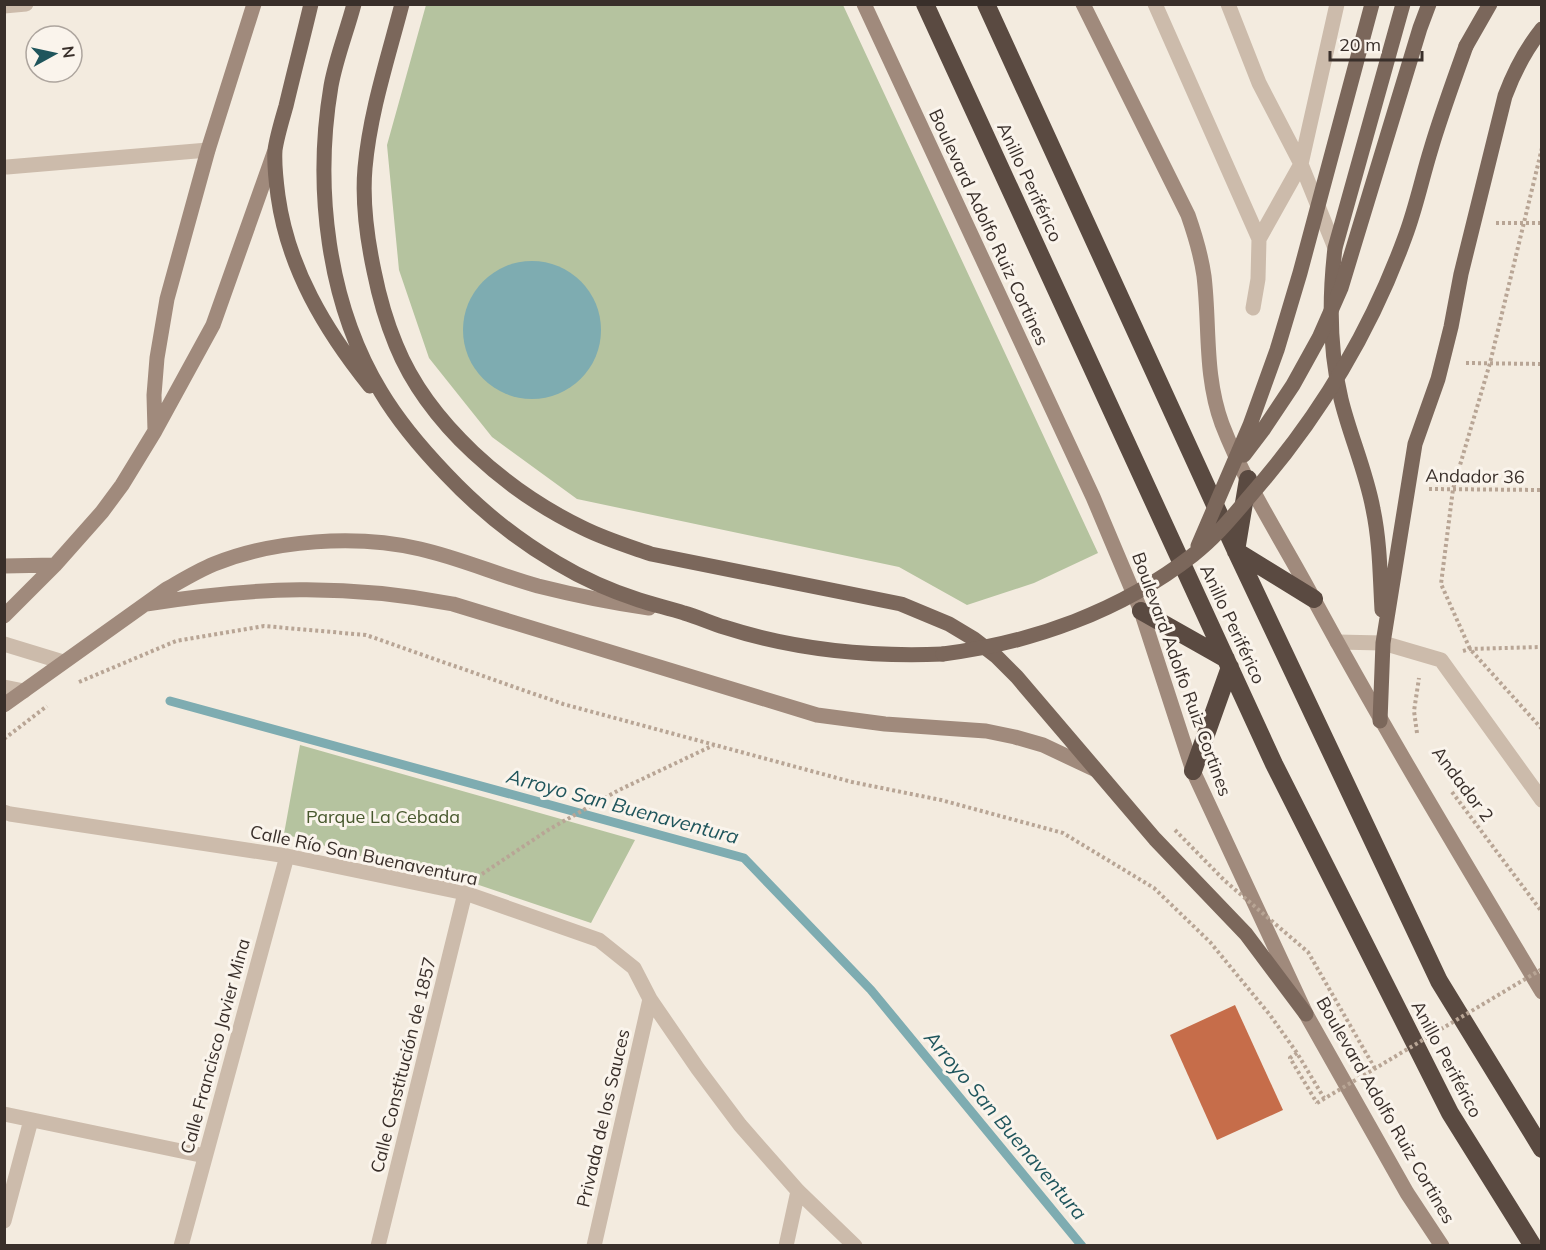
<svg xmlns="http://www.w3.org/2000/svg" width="1546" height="1250" font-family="Mulish,sans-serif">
<rect width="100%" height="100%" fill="#f3ebdf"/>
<path fill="#b5c39f" d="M426,5H843L1098,553L1034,583L967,605L899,567L577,499L492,437L429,358L399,270L387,145Z
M300,745L635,840L591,923L470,882L374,860L284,834Z"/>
<path fill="#7eacb1" d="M463 330a69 69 0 1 1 138 0a69 69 0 1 1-138 0Z"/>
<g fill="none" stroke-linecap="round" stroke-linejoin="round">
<path stroke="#7eacb1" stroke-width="9" d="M170,701L744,858L871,990L1082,1246"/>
</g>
<path fill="#c66d4a" d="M1235,1005L1283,1110L1217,1140L1170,1035Z"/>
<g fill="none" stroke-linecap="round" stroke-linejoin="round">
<path stroke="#b8a595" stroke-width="4" stroke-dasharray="3 3" stroke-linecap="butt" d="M1542,148L1490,363L1453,489L1441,584L1470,649L1542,729
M1496,223H1542
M1466,363L1542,364
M1429,489L1542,490
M1463,651L1470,649L1542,647
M79,682L176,641L264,626L366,635L563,704L852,782L941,800L1063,833L1154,888L1210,942L1270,1015L1297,1053L1324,1098
M1417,733L1414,711L1419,678
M4,739L47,706
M1452,792L1542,912
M482,874L548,830L619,790L714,745
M1297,1053L1290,1058L1317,1103
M1374,1067L1375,1068"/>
<path stroke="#ccbbab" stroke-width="15" d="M1155,4L1259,239L1258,279L1253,308
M1228,4L1259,83L1301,164L1335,248
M1259,239L1301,164L1337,4"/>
<path stroke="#ccbbab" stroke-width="15" d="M4,6L26,4
M7,167L208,150
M4,644L63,662
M4,687L24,691
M4,812L10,814L287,856L465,893L599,940L634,968L650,999L698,1069L740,1125L798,1191L855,1246
M4,1114L205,1156
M4,1221L31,1120
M181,1246L287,856
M378,1246L465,893
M594,1246L650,999
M786,1246L798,1191"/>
<path stroke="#ccbbab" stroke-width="15" d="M1337,642L1383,643L1441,660L1542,800"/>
<path stroke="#a08a7c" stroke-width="15" d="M864,4L1093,497L1141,611L1193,771L1306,1014L1407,1193L1442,1246
M1083,4L1188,215C1195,235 1201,255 1204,276C1210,326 1204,375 1222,424C1245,484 1282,540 1312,596C1385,731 1464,861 1542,992
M155,431L154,395L157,358L167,299L208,150L254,4
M4,566L55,565
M146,604C255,587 344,583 453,604L817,715L885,724L986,731L1015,737L1043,745L1096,770
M4,616L55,565L102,512L122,485L155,431L213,325L274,153
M4,705L165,590C181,581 197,571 214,564C274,540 356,534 420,549C460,558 498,575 538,586C574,595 612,603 649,608"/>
<path stroke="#7b675b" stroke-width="15" d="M311,4C303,38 294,72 286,106C282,120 277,136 275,150C274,165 276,181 278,196C288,268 325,330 370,386
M354,4C347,31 336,58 331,86C314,187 327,303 381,392C399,422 422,449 446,474C479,509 516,539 557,563C582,578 611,591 639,600C654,605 669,608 684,613C698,617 711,623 724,627C795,650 869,657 943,654
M402,4C388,58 370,112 365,168C362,202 367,238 374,271C379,296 386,321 396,345C428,424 508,492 583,528C605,539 628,546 651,554L901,604L949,624L974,639L996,656L1017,677L1155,839L1246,934L1306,1014
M1466,46L1490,4
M1382,610C1380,576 1380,542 1373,509C1366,471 1350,436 1341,399C1329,349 1329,299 1335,248L1403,4
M1380,721L1383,643L1415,444L1438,379L1451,327L1461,274L1505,96C1514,72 1526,49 1542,29"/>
<path stroke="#5a4a41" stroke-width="18" d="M925,4L1274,764L1450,1113L1533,1246
M986,4L1236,551L1439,981L1542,1149
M1248,479L1236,551L1314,599
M1141,611L1226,659
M1193,771L1230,667"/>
<path stroke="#b8a595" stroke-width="4" stroke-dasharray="3 3" stroke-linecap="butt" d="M1175,830L1225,881L1308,952L1374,1067
M1317,1103L1542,969"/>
<path stroke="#7b675b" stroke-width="15" d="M1244,455L1263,430L1293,385L1319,338L1341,288L1420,28L1429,4
M1198,546L1250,425L1277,350L1300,273L1372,4
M943,654C1032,643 1121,611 1193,555C1215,538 1232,517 1250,496C1317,420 1370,333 1405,237C1416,208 1422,178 1431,149C1441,115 1454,80 1466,46"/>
</g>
<g text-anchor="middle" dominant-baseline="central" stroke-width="6" stroke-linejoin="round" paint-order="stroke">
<g font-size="18" fill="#392f2a" stroke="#faf4ec">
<text transform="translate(1030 182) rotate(65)">Anillo Periférico</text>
<text transform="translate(989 227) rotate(65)">Boulevard Adolfo Ruiz Cortines</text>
<text transform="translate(1475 476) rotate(1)">Andador 36</text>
<text transform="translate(1233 624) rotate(65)">Anillo Periférico</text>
<text transform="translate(1182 674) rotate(70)">Boulevard Adolfo Ruiz Cortines</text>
<text transform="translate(1463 784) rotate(53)">Andador 2</text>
<text transform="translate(364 855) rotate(12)">Calle Río San Buenaventura</text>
<text transform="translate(215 1046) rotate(-75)">Calle Francisco Javier Mina</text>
<text transform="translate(1447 1059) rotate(62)">Anillo Periférico</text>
<text transform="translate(403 1065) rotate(-76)">Calle Constitución de 1857</text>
<text transform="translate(1386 1110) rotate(60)">Boulevard Adolfo Ruiz Cortines</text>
<text transform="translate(603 1118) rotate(-77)">Privada de los Sauces</text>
</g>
<g font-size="18" fill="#47582d" stroke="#faf4ec">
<text x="383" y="816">Parque La Cebada</text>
</g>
<g font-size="20" font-style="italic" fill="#1f555c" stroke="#faf4ec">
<text transform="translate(623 806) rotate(15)">Arroyo San Buenaventura</text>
<text transform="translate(1006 1125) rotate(50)">Arroyo San Buenaventura</text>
</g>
</g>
<rect width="1546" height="1250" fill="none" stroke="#392f2a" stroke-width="12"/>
<g transform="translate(54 54) rotate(82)"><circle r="28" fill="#faf4ec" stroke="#ada59e" stroke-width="1.5"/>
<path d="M0-4.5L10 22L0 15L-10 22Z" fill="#1f555c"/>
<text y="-9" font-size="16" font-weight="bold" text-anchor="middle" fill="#392f2a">N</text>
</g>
<path d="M1330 51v9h92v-9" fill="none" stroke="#392f2a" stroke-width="3"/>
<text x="1339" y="51" font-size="18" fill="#392f2a" stroke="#faf4ec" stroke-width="4.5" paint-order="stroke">20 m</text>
</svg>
